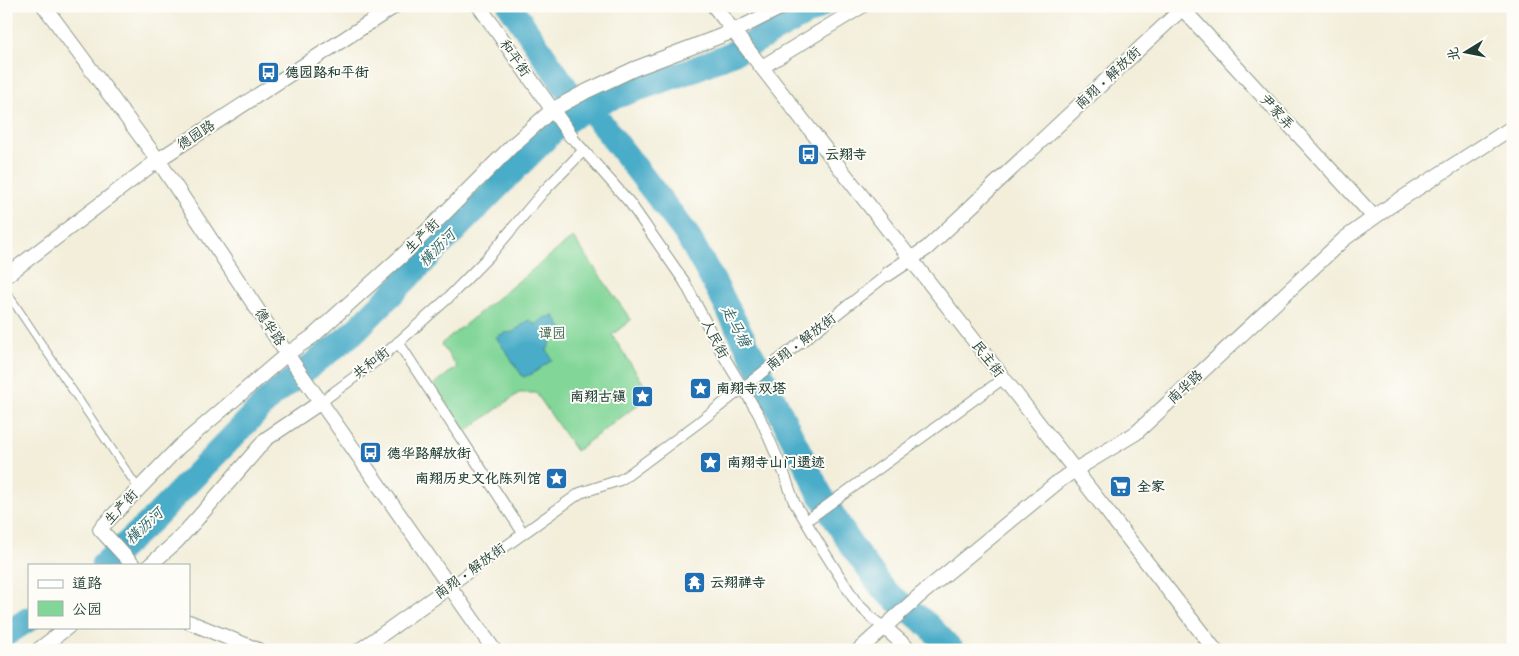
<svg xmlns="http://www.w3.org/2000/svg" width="1519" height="656" font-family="'Comic Neue','LXGW WenKai TC',sans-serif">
<rect width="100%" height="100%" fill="#fdfcf7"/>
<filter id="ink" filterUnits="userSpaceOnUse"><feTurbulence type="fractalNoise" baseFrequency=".02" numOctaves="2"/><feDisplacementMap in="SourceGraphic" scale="10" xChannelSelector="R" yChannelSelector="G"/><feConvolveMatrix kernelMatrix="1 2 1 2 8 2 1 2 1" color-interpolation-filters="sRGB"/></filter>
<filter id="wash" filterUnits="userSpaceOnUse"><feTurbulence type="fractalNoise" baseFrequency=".0096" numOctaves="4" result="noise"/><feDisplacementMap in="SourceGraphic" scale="20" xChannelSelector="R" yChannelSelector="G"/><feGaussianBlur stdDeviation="1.12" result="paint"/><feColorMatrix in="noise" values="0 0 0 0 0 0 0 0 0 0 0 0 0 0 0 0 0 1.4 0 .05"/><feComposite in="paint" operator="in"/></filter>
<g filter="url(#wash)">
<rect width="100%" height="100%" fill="#f3eeda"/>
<path fill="#82d698" stroke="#508a66" d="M573,237L631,320L612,335L651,395L576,451L536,393H519L465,432L434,384L457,367L441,344Z"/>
<path fill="#48acc8" stroke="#34747e" d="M554,316L563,329L553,337L547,350L552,360L532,374L523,377L496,337L504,333L513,332L529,320L536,325L544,318Z"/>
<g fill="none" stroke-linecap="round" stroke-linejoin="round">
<path stroke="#48acc8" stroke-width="25" d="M510,6L568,91L588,106L686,233L716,286L756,363L819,492L851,545L884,590L927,624L952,650
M103,565L153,519L272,396L353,333L554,130L588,106L687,72L740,50L820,6
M6,634L29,619"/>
</g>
</g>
<g filter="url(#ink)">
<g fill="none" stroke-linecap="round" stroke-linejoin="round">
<defs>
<path id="service" d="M6,291L138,488"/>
<path id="pedestrian" d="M571,136L630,203L684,281L723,355L759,415L784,473L794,502L823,550L856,602L874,620L885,628
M398,342L523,533
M321,402L384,355L447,299L491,254L543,192L583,151
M806,521L1004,378
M449,587L580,493L620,480L628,475L698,423L888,274"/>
<path id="minor" d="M44,6L158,160L287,354L494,650
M479,6L571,136
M714,6L1215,650
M1180,6L1374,217
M762,67L862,6
M888,274L927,248L1185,6
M6,276L158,160L395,6
M133,565L100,529L179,447L287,354L312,337L406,252L512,146L552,110L585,92L634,69L734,31L784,6
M150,565L176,542L197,519L266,439L321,402
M189,622L258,650
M885,628L910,650
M38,650L68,627
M360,650L449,587
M859,650L919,596L1059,481L1075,470L1136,433L1344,239L1390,206L1513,127"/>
</defs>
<use href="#service" stroke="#899687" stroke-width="9"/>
<use href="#pedestrian" stroke="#899687" stroke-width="12"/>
<use href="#minor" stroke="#899687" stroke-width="16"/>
<use href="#service" stroke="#fff" stroke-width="7"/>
<use href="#pedestrian" stroke="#fff" stroke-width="10"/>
<use href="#minor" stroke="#fff" stroke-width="14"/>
</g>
</g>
<defs>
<symbol id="bus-square" viewBox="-11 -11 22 22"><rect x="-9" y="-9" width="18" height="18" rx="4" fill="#1f6fb2" stroke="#fdfcf7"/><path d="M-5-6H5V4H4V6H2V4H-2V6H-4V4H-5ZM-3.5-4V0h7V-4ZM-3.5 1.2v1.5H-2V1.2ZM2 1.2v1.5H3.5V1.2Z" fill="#fff"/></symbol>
<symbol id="sight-square" viewBox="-11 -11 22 22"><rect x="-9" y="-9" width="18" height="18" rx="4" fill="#1f6fb2" stroke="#fdfcf7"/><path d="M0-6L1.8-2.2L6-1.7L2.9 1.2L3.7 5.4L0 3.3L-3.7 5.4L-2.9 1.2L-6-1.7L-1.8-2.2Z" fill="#fff"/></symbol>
<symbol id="supermarket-square" viewBox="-11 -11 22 22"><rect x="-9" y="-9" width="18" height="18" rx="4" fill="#1f6fb2" stroke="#fdfcf7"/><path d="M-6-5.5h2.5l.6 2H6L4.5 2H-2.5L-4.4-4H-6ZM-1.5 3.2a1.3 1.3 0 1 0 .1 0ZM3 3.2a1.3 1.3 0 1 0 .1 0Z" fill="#fff"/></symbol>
<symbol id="temple-square" viewBox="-11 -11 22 22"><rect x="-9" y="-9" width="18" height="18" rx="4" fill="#1f6fb2" stroke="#fdfcf7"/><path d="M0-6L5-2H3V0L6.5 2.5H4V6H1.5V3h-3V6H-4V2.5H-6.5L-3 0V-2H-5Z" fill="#fff"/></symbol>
</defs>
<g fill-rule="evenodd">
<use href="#bus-square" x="256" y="60" width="25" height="25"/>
<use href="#bus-square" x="796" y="142" width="25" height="25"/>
<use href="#sight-square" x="688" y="376" width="25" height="25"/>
<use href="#sight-square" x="630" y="384" width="25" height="25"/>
<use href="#bus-square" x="358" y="440" width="25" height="25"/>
<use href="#sight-square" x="698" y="450" width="25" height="25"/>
<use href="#sight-square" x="544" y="466" width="25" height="25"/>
<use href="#supermarket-square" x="1108" y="474" width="25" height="25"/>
<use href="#temple-square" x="682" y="570" width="25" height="25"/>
</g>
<g text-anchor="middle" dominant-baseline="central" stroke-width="4" stroke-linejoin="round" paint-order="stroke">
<g font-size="14" fill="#1f3d34" stroke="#fdfcf7">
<text transform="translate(515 58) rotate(55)">和平街</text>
<text transform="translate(1108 78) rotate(-43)">南翔 • 解放街</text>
<text transform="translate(1277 112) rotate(47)">尹家弄</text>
<text transform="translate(196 135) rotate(-33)">德园路</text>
<text transform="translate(422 236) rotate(-45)">生产街</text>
<text transform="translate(270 327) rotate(56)">德华路</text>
<text transform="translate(715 339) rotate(63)">人民街</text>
<text transform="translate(801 342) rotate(-38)">南翔 • 解放街</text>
<text transform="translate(988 359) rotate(52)">民主街</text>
<text transform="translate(371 363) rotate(-38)">共和街</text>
<text transform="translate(1185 387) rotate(-43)">南华路</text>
<text transform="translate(121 507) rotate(-47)">生产街</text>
<text transform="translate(470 571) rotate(-36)">南翔 • 解放街</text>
</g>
<g font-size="14" font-weight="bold" fill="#1f3d34" stroke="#fdfcf7" text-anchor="start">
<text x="285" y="72">德园路和平街</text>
<text x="825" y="154">云翔寺</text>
<text x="716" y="388">南翔寺双塔</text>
<text x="626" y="396" text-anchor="end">南翔古镇</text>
<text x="387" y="453">德华路解放街</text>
<text x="727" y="462">南翔寺山门遗迹</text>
<text x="541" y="478" text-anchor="end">南翔历史文化陈列馆</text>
<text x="1137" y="486">全家</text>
<text x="710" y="582">云翔禅寺</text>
</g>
<g font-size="14" fill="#38634d" stroke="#fdfcf7">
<text x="552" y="333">谭园</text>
</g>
<g font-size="15" font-style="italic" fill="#2d6468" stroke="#fdfcf7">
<text transform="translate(437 248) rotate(-45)">横沥河</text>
<text transform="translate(736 326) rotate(62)">走马塘</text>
<text transform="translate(144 526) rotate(-43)">横沥河</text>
</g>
</g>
<rect width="1519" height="656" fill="none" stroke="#fdfcf7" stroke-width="25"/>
<rect x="28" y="564" width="162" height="65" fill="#fdfcf7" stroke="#a4b0a9"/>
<rect x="38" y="580" width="25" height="8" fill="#ffffff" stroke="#a4b0a9"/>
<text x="72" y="588" font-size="15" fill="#1f3d34">道路</text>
<rect x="38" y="601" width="25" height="15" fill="#82d698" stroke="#a4b0a9"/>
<text x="72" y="614" font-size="15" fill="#1f3d34">公园</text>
<g transform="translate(1466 52) rotate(260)" stroke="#fdfcf7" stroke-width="4" paint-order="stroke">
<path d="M0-4L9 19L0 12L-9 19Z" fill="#1f3d34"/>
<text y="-8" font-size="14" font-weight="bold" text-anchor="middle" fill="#1f3d34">北</text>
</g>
</svg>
